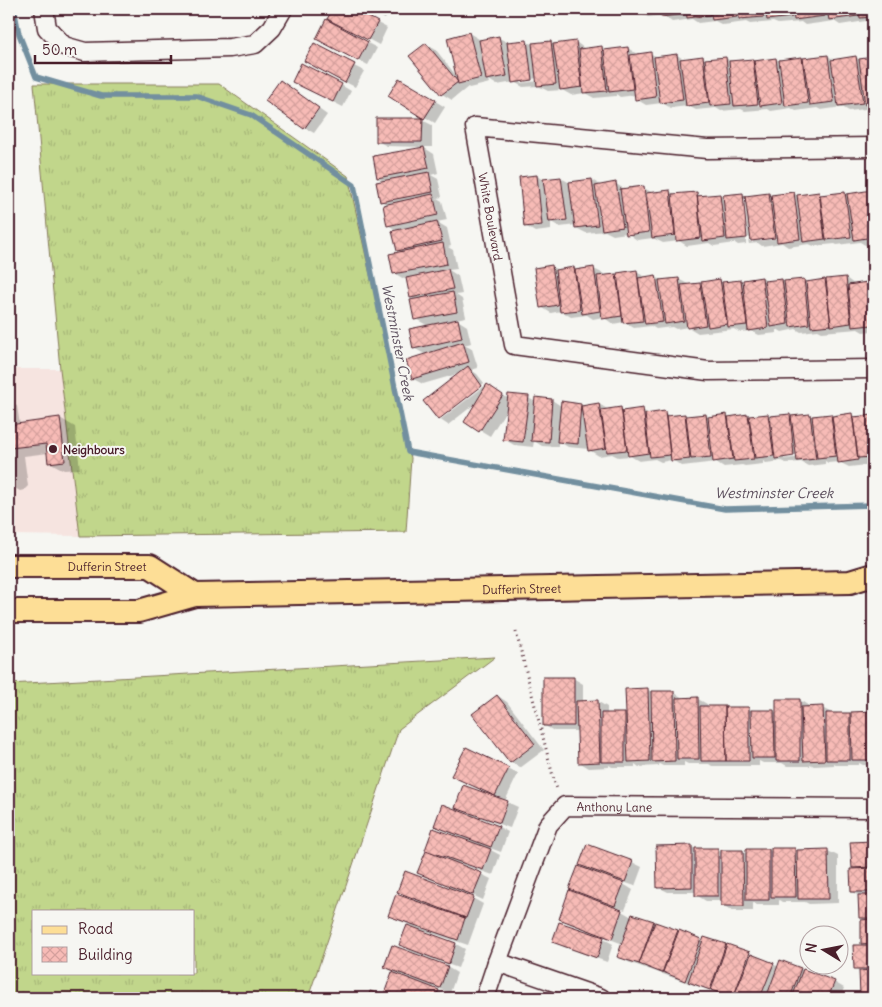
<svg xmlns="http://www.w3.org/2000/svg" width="882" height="1007" font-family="Delius,sans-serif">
<defs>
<pattern id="grass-tufts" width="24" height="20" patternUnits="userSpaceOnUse" patternTransform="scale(1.25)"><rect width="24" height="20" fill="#c1d68b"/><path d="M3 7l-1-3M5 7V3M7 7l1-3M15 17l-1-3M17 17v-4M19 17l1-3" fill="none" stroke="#a7b778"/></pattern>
<pattern id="building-cross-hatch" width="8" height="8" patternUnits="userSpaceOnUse" patternTransform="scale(1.25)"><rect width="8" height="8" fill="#f7bbb6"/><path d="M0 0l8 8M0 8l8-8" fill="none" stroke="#d5a09d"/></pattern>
</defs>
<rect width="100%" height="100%" fill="#f6f6f2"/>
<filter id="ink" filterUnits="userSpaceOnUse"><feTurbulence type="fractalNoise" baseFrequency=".02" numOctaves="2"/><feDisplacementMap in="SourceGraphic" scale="10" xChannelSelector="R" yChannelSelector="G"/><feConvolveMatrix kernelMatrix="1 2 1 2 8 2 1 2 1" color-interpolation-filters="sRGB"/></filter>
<g filter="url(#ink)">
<path fill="#f6e4e0" d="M9,369H60L80,536L9,535Z"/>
<path fill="url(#grass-tufts)" stroke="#867a5b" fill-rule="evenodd" d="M34,84H219L348,176L411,458L406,532L80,536L60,369Z
M495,657L399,729L308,998H9V684ZM34,911H194V973H34Z"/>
<path fill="#0003" fill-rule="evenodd" d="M92,9H111L96,11Z
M113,9H180L156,12L153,11L123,15Z
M334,9H351L387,28L379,45L329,18Z
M366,9H391L385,19Z
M594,9H873V23H871L866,21L840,25L834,21L805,25L801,22L778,24L773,22L750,24L746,22L723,25L715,21L698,23L692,19L672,22L662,15L648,17L641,13L623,15L613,9L598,11ZM705,11L713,15V18L704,13Z
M326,21L377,48L368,65L327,44Z
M469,33L479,39L480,41L499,38L509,43L526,41L533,45L551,43L556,45L576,42L585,49L601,47L608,51L628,48L638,55L651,54L658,57L677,55L685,60L703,58L708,60L726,58L732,62L753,60L756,62L776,59L781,62L801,58L804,59L828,56L835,60L856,57L860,60L873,58V108L849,111L842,107L821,110L817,108L796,111L791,108L771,111L768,109L745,111L741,109L721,111L716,108L696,110L688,106L671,108L662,103L646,105L636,99V95L620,97L616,94V96L594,98L585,93L571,95L562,90L548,91L538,86L523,87L514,82L497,85L489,80L490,83L469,88L468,87L452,100L442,94L426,44L436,50L458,78ZM627,53H630L634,83L631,84ZM538,78L539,81L521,83V80ZM753,100L761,104V107L752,102Z
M315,66H354L364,71L355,87Z
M399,79L445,107L435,123L389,96Z
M341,85L351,91L343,107L303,87Z
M290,88L327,115L314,133L305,128Z
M422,120L432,125V147H423L434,154L438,173L431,175L438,179L442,197L437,198L442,201L447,220L437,222L447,228L451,246L448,247L453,250L457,269L449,270L458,276L462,294L456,295L462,299L466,317L456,319L467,326L471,343L464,345L472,349L478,368L471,370L477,374L484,383L440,416V420L486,385L509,399L528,398L536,402L552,400L561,406L580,405L583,407L599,404L609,410L621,409L626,412L642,410L650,414L665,413L672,417L685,415L689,417L706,415L710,418L727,416L731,418L748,416L750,417L768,415L772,417L790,415L793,417L810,415L814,418L830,415L833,417L851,414L857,418L873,416V463L867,464V465L849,467L839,462L828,463L825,461V464L808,466L801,462L786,463L781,461L766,463L763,461V464L745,466L742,465L724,467L716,462L682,466L672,460L661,462L655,459L639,461L630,456L618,457L612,454L599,456L589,450V449L568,447L558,441V447L542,446L534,441L533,447L514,445L504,439L508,407L490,436L465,421L476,403L448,425L439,419L461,373L423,384L413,379L408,361L426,355L414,348L428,326L416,319V300L411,298L407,278L404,279L394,273L402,252L398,250V231L388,225V205L381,201L385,182L378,178L422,148V147L387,146L377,141ZM769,452L776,456V459L768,454ZM800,455L801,457L784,459V456Z
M537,176L543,180L561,178L570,183L592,180L602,186L616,184L626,190L644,188L653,193L669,191L676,195L696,193L703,197L720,195L725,198L743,195L747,197L769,194L772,196L794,193L798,196L819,193L823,196L845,193L849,195L871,192L873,193V244L865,245L860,242L837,245L835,244L814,246L809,244L788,247L782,243L762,246L758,243L749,244L748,240L753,243V240L748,237L745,199H742L741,236L746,239V244L738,245L735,243L714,246L709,243L687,246L679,241L663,243L653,238L637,240L627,233L613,235L605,231L586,233L576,228V225L560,227L551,222V230L535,232L525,226ZM781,236V238L760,241V238Z
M551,266L559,271L574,269L578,271L594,269L604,274V277L616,275L619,277L636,272L646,277H656L663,281L678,279L688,284H699L703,286L720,281L724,283L741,281L745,283L762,278L768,282L782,280L786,282L803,280L808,283L846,278L855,285L867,284L870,285L869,282L873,281V331L863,332L858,329L822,332L818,330L801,332L796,329L782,332L777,329V333L759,335L751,331L739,332L734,329L698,333L688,327L676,329L672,327L656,329L651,326L634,328L624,322L613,324L603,317L593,319L587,315L571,317L561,311L551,313L541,307ZM553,301L560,305V308L552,303Z
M9,400L17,406L20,425L60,418L75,427L80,469L64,470L49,462L48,453L24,456L28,486L24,490L20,491L9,485Z
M573,678L583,684V702L597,701L607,707V714H624L627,716L647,689L653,693L673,692L683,698L698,699L707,704L708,708H748L754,711H774L777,713L800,700L809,706V708H822L832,713L849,714L852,716V713H873V765H863L859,763V765H837L834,763V765L814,766L810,764V766H787L782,763H763L759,761V766H712L709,764H688L684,762V766H663L659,764V766L639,767L635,764V767H612L609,765V767L589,768L579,762L578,731H554L545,726Z
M498,696L507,702L544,750L520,768L511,762Z
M508,769L518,774L505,801L518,807L510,828L479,817L478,819L499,827L508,832L501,852L490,848L489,849L500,855L493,875L461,864V866L481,874L491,879L483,900L470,894L469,896L483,904L468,945L426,931V933L456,944L465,949L458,968L410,951L401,945L408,924L400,921L390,916L412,900L399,892L448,889L449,886L428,878L419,873L436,855L426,849L451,836V834L435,826L468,815L469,814L456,807L486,793Z
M873,842V998H863L866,997L861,994L860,971L855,968L868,946L863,943L866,921L860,917L859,896L852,892L853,870L852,843Z
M588,846L632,862L642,867L635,886L620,881V882L633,890L625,910L619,908L618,909L632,917L653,923L703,941L725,945L749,953L779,967L781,962L834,982L844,988L840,998H732L628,962L618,956L623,944L602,936V938L613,944L607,962L564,947L554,942L586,932V930L570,924L560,918L584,896L571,888Z
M692,847L697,850H718L721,852H743L747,854L769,850L772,852V850L795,849L798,851H828L838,856V903L809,904L805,902H782L779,900V905H757L753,903V911H732L723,905V901H706L696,895V892H668L658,887Z
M385,967H447L457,973L450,993L434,987V988L448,996L447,998H394L385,993L399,975Z"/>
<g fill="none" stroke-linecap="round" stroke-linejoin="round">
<path stroke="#728f9f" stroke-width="5.5" d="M14,9L19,34L36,77L101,96H196L251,115L354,185L408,452L725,509L873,505"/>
</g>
<path fill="url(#building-cross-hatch)" stroke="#4a1f2b" d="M333,9H354L378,22L368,40L327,19Z
M364,9H378L375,15Z
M637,9H660L638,12Z
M660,9H684L685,14L661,17Z
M686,9H709L710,15L687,18Z
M710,9H736L737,17L712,20Z
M738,9H763L764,17L739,19Z
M765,9H792V17L767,20Z
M793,9H824L825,16L794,20Z
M827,9H857L858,16L829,20Z
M859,9H873V17L860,18Z
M326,19L368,42L358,61L316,39Z
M469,32L481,78L458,84L447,38Z
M499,36L507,76L486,80L479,40Z
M527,40L532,80L512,83L507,42Z
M551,41L556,84L537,86L532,43Z
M576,41L582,87L560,90L553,44Z
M314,43L355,64L345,83L304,61Z
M426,43L458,82L441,95L409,56Z
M602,46L607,91L583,93L579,49Z
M628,47L633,89L609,92L604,50Z
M651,52L656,97L635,100L630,55Z
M677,54L683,100L660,103L654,57Z
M828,55L834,102L810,105L803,58Z
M703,56L709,103L686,106L680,59Z
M856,56L863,103L838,106L831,60Z
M726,57L731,104L710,106L705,59Z
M802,57L808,103L785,106L779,60Z
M873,57V104L865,105L859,59Z
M776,58L782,103L760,106L754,61Z
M753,59L758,104L734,106L729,61Z
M301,63L342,84L333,102L292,82Z
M399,78L436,100L424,119L388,96Z
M280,80L319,108L304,129L265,101Z
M376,118H423L422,142H376Z
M424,147L429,168L377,178L373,156Z
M429,172L433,192L380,202L376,182Z
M537,175L542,225L524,227L519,177Z
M561,177L567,220L549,222L543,179Z
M592,179L598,225L575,228L569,182Z
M616,182L623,227L602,230L595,186Z
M644,186L649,232L626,235L620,189Z
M670,190L675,235L652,238L646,193Z
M872,190L873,202V237L854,240L847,194Z
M697,192L701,238L676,241L672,194Z
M794,192L800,239L777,242L771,195Z
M819,192L825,239L803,242L797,195Z
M845,192L851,237L826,240L820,195Z
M743,193L747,238L727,240L723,195Z
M769,193L775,238L751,241L745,196Z
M433,194L438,215L387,226L383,205Z
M720,194L725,238L703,241L697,196Z
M437,221L442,241L397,251L392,231Z
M443,243L447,264L393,274L389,254Z
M552,265L558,305L540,308L534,268Z
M574,267L580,310L560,312L555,270Z
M594,267L600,311L582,314L575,270Z
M448,269L453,289L410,298L406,278Z
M637,270L643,321L623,323L617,273Z
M616,274L622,316L602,319L597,276Z
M656,275L663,322L645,324L638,278Z
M762,277L768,328L748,331L743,280Z
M846,277L851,323L831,326L826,279Z
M679,278L684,321L665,324L659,280Z
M720,279L727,324L708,327L701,282Z
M782,279L788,324L771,327L764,281Z
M804,279L809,324L790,327L784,281Z
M825,279L831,325L811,327L806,282Z
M741,280L747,325L728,327L722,282Z
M873,280V319L868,281Z
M867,282L872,325L852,327L848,285Z
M700,283L706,325L687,328L681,285Z
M453,292L457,312L414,320L410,300Z
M458,319L462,338L413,349L409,329Z
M463,342L469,362L412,379L406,360Z
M468,366L482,386L438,420L423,401Z
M487,384L503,395L479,432L464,422Z
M508,394L529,396L523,442L503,440Z
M535,397L552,399L549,442L531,441Z
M561,401L581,404L578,444L557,442Z
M599,403L606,448L588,451L581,406Z
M621,407L627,450L607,452L601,410Z
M643,408L649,453L628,456L622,411Z
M665,411L670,455L650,457L645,414Z
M852,413L858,460L838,463L832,416Z
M685,414L690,459L671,461L666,416Z
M706,414L711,457L691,459L686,416Z
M727,414L733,459L713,462L708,417Z
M748,414L754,459L734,461L728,417Z
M768,414L774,456L755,458L749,416Z
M790,414L794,456L775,459L770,416Z
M810,414L816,459L797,461L791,416Z
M831,414L836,456L817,458L812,416Z
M873,415V457L858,458L853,417Z
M60,417L65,461L48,463L46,444L10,448L13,477L9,482V425L45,420V419Z
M543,677H574V726H543Z
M648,688L650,761L628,762L625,689Z
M651,691H674L675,761L652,762Z
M497,695L535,744L510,763L472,714Z
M698,697L699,759H677L676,698Z
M776,699H800V761H776Z
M598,700L600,762L578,763L576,701Z
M700,706H725L726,761H701Z
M823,706L825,760L803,761L801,707Z
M725,707H749V761H726Z
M751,710H774L775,758H752Z
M873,711V760H852L851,712Z
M601,713H625V762H601Z
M826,713H850V760H826Z
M466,747L509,768L495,796L451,776Z
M463,785L508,801L500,823L455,808Z
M442,804L499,826L491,847L434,826Z
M433,828L491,849L483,870L425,850Z
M873,841V867L852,868L850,842Z
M587,844L633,861L625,882L579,865Z
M692,845V887L657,888L656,846Z
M695,848H718V896H695Z
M771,848H795L796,897H771Z
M746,849H769V900H746Z
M828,849L829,899H798L797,850Z
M721,850H743L744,906H721Z
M426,851L482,873L473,895L417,873Z
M578,866L624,883L615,906L569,889Z
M873,868V892H851L850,869Z
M405,871L474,897L466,918L397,892Z
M569,890L622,910L612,939L559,919Z
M396,894L465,918L458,940L388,916Z
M858,895H873V918H859Z
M632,914L654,921L639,964L617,957Z
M873,919V943L861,944V920Z
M559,922L604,937L597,958L552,942Z
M655,922L678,930L662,973L639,964Z
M407,925L456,943L449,964L399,945Z
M679,930L701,939L685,981L663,972Z
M704,937L726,944L710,990L688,982Z
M727,944L750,952L733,998L711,990Z
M392,945L448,966L440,988L384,967Z
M853,945H873V969H854Z
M751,954L774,963L760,998H738L734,996Z
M780,960L801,968L790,998H766Z
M803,969L835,981L828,998H792Z
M873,970V995H860L859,971Z
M392,972L439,990L435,998H395L384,994Z
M370,991L389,998H368Z
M862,996H873V998H862Z"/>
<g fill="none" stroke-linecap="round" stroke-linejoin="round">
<defs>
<g id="minor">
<path d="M44,9L47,28L64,46L85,52L230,48L255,44L272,28L283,9"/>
<path id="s1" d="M873,147L707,149L475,127L514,345L708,371L873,369"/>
<path d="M497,962L601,998"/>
<path id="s2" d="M485,998L497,962L548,825L565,806L873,808"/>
</g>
<g id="major">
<path id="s3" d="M9,566H150L195,595"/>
<path id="s4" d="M9,611H139L195,595L850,582L873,575"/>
</g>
</defs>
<use href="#minor" stroke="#4a1f2b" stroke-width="21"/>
<use href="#major" stroke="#4a1f2b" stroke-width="26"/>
<path stroke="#4a1f2b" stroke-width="3" stroke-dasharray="1 4" stroke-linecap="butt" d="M516,632L555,784L558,791"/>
<use href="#minor" stroke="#f6f6f2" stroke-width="18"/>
<use href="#major" stroke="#fdde96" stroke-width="22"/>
</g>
</g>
<circle fill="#4a1f2b" stroke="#f6f6f2" stroke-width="2" cx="53" cy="449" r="5"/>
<g text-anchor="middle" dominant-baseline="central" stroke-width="4" stroke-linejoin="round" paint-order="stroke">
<g font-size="12" fill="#4a1f2b" stroke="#f6f6f2">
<text stroke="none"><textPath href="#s1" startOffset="490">White Boulevard</textPath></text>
<text stroke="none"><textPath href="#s3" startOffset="98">Dufferin Street</textPath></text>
<text stroke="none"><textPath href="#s4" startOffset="515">Dufferin Street</textPath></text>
<text stroke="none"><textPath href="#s2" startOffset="259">Anthony Lane</textPath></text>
</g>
<g font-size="12" font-weight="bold" fill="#4a1f2b" stroke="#f6f6f2" text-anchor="start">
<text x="63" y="449">Neighbours</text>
</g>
<g font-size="14" font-style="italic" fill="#5b4e5c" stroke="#f6f6f2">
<text transform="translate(398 342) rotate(79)">Westminster Creek</text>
<text x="774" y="493">Westminster Creek</text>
</g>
</g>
<rect width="882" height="1007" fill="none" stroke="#f6f6f2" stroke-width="30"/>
<rect x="15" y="15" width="852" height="977" fill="none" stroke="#4a1f2b" stroke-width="2" filter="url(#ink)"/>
<rect x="32" y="910" width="162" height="65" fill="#f6f6f2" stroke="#b1a0a2"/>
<rect x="42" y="926" width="25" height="8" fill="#fdde96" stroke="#b1a0a2"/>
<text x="78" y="934" font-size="15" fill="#4a1f2b">Road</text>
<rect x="42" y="947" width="25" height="15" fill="url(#building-cross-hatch)" stroke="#b1a0a2"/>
<text x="78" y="960" font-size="15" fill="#4a1f2b">Building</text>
<g transform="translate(824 950) rotate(280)"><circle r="24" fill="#f6f6f2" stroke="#b1a0a2"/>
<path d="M0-4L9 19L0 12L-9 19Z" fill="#4a1f2b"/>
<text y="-8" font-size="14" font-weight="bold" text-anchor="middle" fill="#4a1f2b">N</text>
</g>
<path d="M35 55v8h136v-8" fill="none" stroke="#4a1f2b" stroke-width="2.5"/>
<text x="42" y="55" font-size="15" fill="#4a1f2b" stroke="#f6f6f2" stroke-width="4" paint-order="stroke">50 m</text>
</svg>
